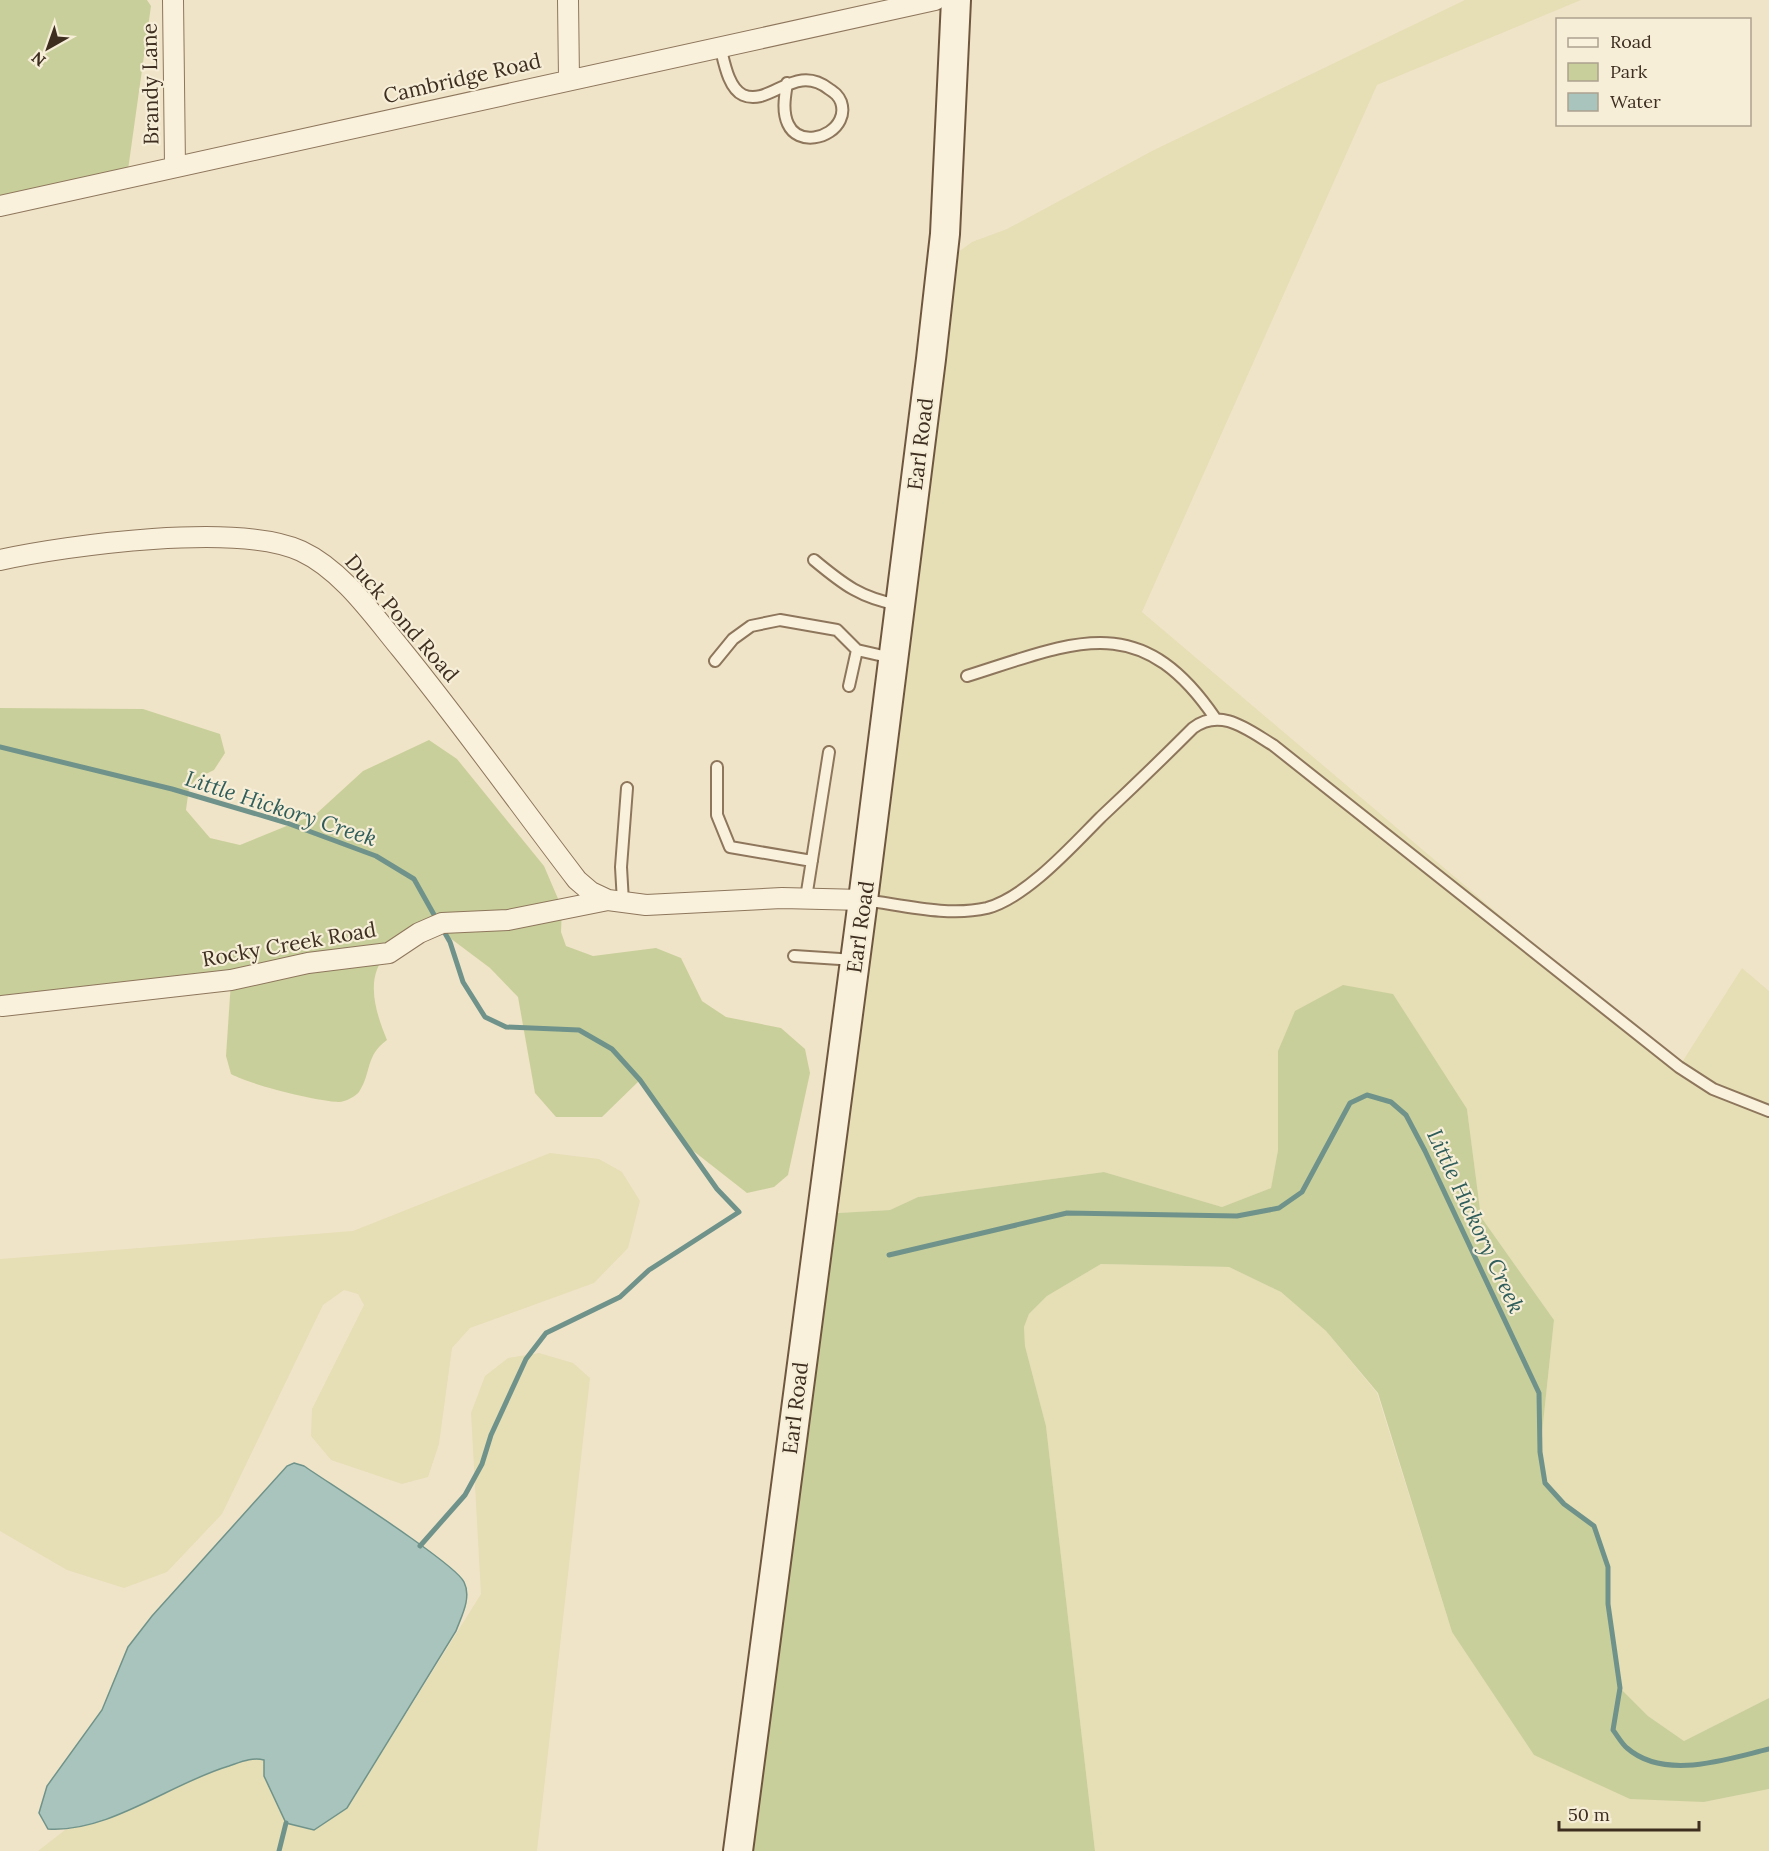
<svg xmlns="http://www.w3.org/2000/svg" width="1769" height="1851" font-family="Lora,serif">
<rect width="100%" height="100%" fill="#f0e4c8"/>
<path fill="#e6deb5" d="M1465,0H1581L1377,85L1142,612L1679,1067L1742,968L1769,991V1698L1684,1741L1648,1716L1620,1688L1608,1604V1567L1594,1526L1564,1504L1545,1483L1540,1452L1554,1320L1481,1217L1467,1109L1278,1051V1150L1271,1188L1222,1207L1104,1172L918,1197L890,1210L821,1214L942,264L972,242L1007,229L1152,151Z
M550,1153L599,1159L622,1172L640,1201L628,1248L594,1283L470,1328L452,1348L439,1444L428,1477L402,1484L331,1460L311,1436L312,1409L364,1305L358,1294L344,1290L323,1305L222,1514L167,1572L124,1588L67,1570L0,1531V1259L353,1231Z
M1101,1264L1229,1267L1281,1292L1326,1331L1377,1393L1452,1632L1534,1755L1704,1802L1769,1789V1851H1095L1046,1426L1025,1346L1024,1327L1029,1314L1047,1296Z
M539,1353L573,1363L590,1378L537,1851H38L65,1830L105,1820L202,1774L255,1758L264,1760V1776L347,1808L481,1594L471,1413L485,1376L508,1358Z"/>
<path fill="#c9cf9b" d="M0,0H147L151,6L127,177L0,206Z
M0,708L143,709L220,734L225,753L214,770L196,779L189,788L186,810L210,838L240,845L316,814L363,771L429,740L457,759L544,866L562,908L561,932L566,946L593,956L656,948L681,958L702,1001L726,1017L781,1028L805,1049L810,1073L788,1175L774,1187L747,1193L687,1146L640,1080L602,1117H556L535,1093L518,997L490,968L434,926C420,935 401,942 389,952C363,976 376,1013 387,1040C365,1056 372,1072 359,1092C356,1096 345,1102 339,1102C316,1101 251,1085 231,1074L226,1056L231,981L0,1006Z
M1343,985L1393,994L1467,1109L1481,1217L1554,1320L1540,1452L1545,1483L1564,1504L1594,1526L1608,1567V1604L1620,1688L1648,1716L1684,1741L1769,1698V1789L1704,1802L1630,1799L1534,1755L1452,1632L1378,1393L1326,1331L1281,1292L1229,1267L1101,1264L1047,1296L1029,1314L1024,1327L1025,1346L1046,1426L1095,1851H738L821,1214L890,1210L918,1197L1104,1172L1222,1207L1271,1188L1278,1150V1051L1295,1011Z"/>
<path fill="#a9c4bc" stroke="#6f938a" stroke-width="1.5" d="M294,1463L304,1466C330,1484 455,1563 464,1582C472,1598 461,1617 456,1631L347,1808L314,1830L286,1823L264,1776V1760C252,1757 241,1762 229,1766C171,1783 109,1833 48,1829L39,1813L47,1786L102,1710L128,1647L152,1616L287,1466Z"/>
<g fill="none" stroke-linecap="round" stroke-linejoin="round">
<path stroke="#6f938a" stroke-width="5" d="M0,747L172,789L287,823L376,856L414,879L437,920
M889,1255L1067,1213L1237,1216L1279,1208L1302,1192L1350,1103L1367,1095L1391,1102L1406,1115L1425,1151L1539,1393L1540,1452L1545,1483L1564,1504L1594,1526L1608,1567V1604L1620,1688L1613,1730C1617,1735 1622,1744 1627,1748C1665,1781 1727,1759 1769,1749
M420,1546L465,1495L482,1464L491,1435L526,1359L546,1333L620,1297L649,1270L739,1212L717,1189L640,1080L612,1049L579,1030L506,1027L485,1017L463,982L450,942L442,928
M279,1851L286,1823"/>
<defs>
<path id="lane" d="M720,46C724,61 728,88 743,95C770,107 795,62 829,89C835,93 838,95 841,102C843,108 843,114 840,120C831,139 798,146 788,124C782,111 785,96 787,83
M814,560C844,585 861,598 899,605
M715,661L733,639L751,626L780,620L837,630L857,650L892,658
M967,676C1075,642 1140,608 1215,718
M849,686L857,650
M717,767V815L730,847L812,861
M806,898L829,752
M864,900C903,905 948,917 987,908C1027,897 1072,846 1101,817C1132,788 1163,758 1193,728C1221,707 1248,730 1273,745L1679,1067L1713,1089L1769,1111
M623,902L621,867L627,788
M794,956L855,960"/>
<path id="street" d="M173,0L175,166
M568,0L569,79
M0,206L935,0
M0,560C69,545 238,522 301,551C342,570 373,615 401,649C462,724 518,803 577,880L591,892L608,900
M2,1006L231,980L308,963L389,953L419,933L442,923L508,920L608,900L646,905L782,898L863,900"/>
<path id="secondary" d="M738,1851L863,900L931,359L945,234L956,0"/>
</defs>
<use href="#lane" stroke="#8d765c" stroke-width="14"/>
<use href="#street" stroke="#8d765c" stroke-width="22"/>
<use href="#secondary" stroke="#6f573f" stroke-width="32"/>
<use href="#lane" stroke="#faf1dc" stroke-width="10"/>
<use href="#street" stroke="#faf1dc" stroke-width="20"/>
<use href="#secondary" stroke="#faf1dc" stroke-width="28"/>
</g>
<g text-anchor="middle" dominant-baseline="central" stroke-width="4.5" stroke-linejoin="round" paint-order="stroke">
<g font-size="21" fill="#3d2e20" stroke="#f7eed8">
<text transform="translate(462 78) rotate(-13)">Cambridge Road</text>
<text transform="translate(150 84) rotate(-91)">Brandy Lane</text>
<text transform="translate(920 444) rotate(-83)">Earl Road</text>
<text transform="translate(402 618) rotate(49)">Duck Pond Road</text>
<text transform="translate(860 927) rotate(-82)">Earl Road</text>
<text transform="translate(289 944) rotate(-10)">Rocky Creek Road</text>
<text transform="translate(795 1408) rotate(-83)">Earl Road</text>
</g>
<g font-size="22" font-style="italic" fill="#2f5d5a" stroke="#f7eed8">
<text transform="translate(281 808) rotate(18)">Little Hickory Creek</text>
<text transform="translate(1476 1221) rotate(65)">Little Hickory Creek</text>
</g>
</g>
<rect x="1556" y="18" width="195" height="108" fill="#f7eed8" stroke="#ada18e" stroke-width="1.5"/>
<rect x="1568" y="38" width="30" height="9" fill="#faf1dc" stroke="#ada18e" stroke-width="1.5"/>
<text x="1610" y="48" font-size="18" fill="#3d2e20">Road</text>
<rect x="1568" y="63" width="30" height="18" fill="#c9cf9b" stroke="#ada18e" stroke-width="1.5"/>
<text x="1610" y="78" font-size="18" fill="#3d2e20">Park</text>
<rect x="1568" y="93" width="30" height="18" fill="#a9c4bc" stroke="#ada18e" stroke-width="1.5"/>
<text x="1610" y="108" font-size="18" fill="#3d2e20">Water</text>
<g transform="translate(48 48) rotate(220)" stroke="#f7eed8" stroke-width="4.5" paint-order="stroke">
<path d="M0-4.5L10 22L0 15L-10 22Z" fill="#3d2e20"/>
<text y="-9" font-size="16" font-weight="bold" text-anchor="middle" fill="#3d2e20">N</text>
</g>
<path d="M1559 1821v9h140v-9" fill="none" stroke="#3d2e20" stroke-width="3"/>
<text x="1568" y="1821" font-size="18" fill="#3d2e20" stroke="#f7eed8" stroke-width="4.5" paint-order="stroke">50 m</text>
</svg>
